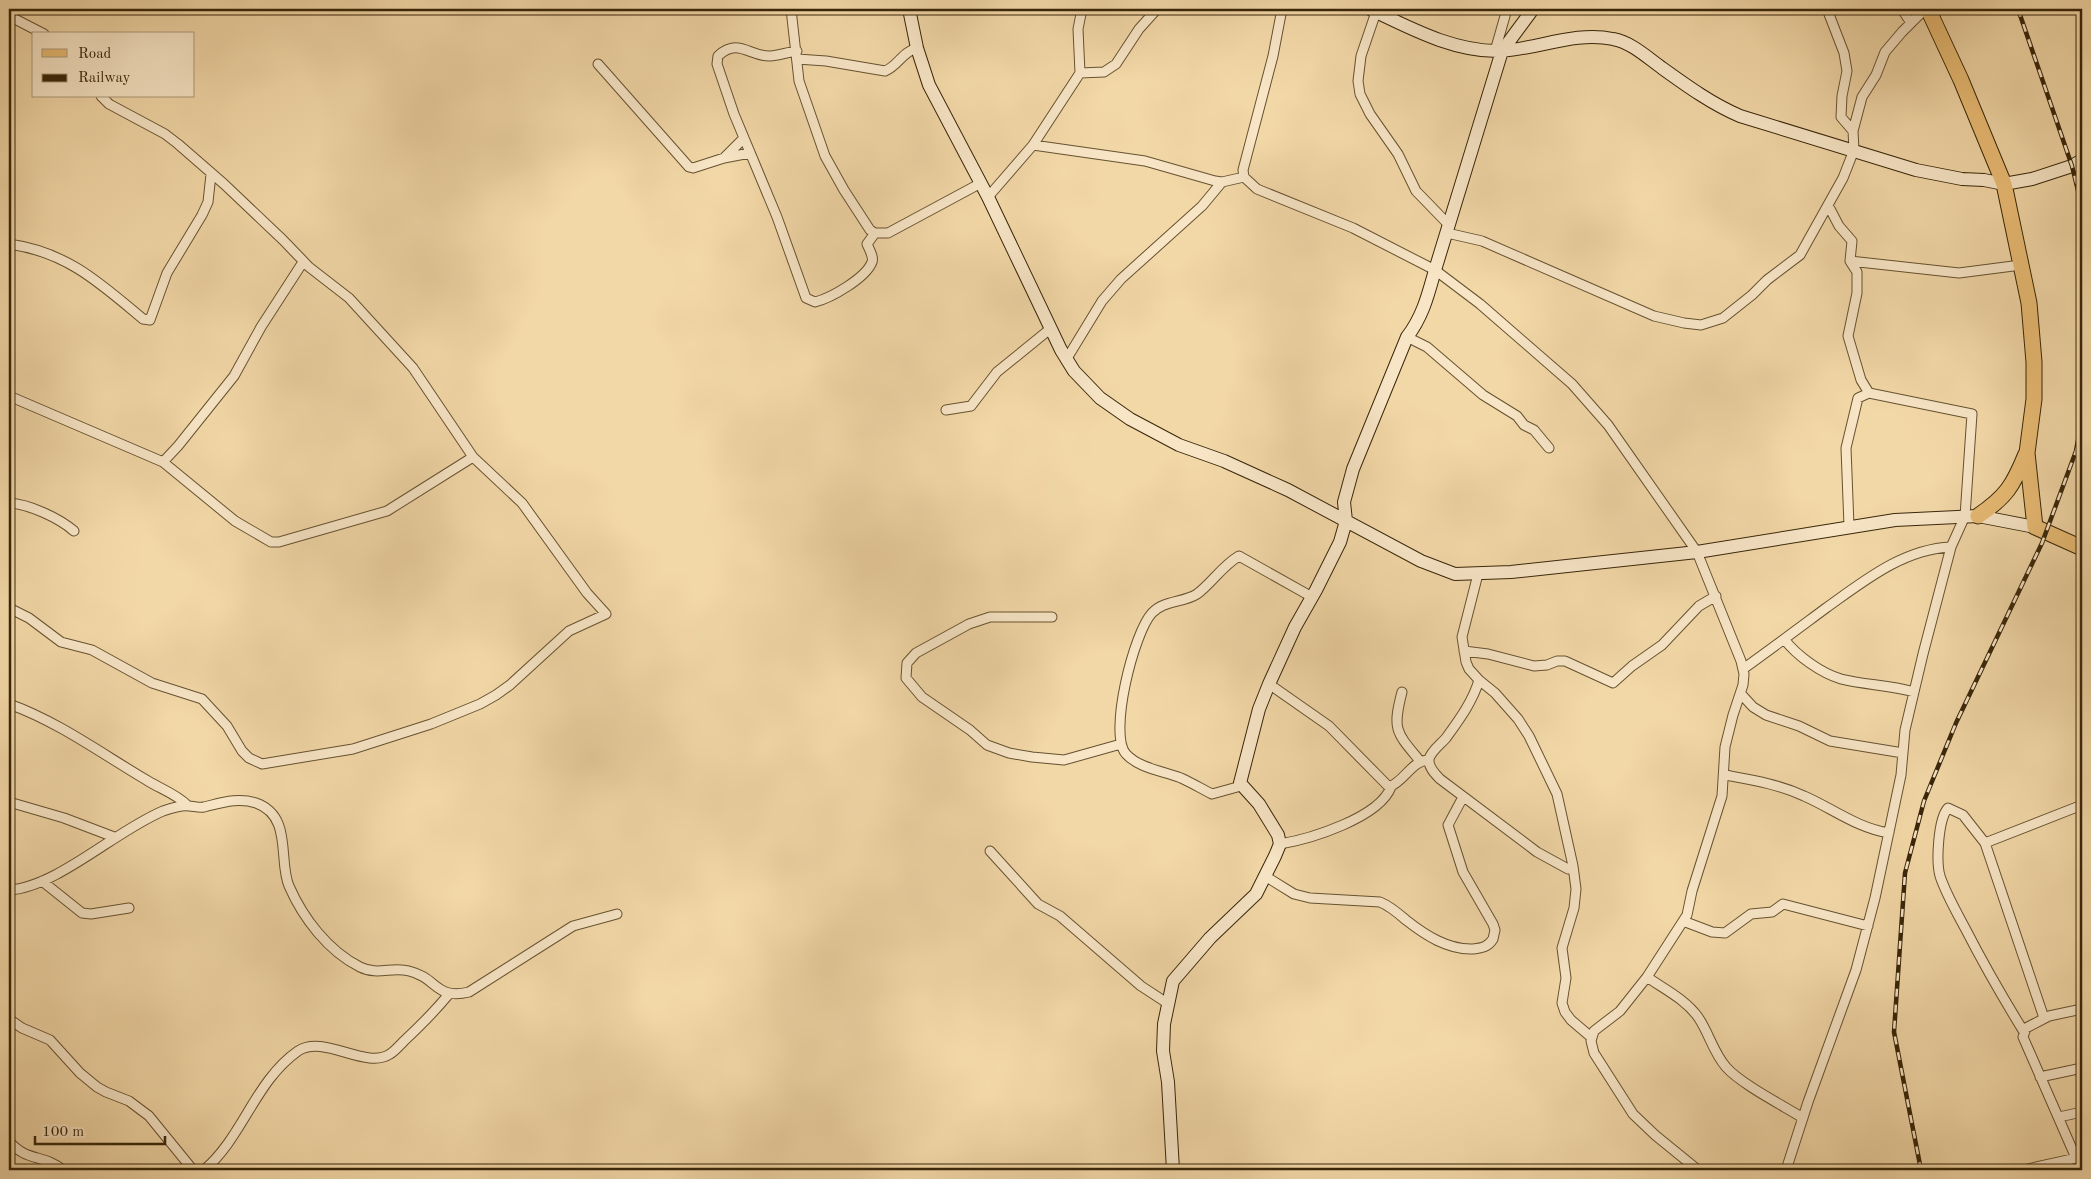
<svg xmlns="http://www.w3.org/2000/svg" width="2091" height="1179" font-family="'Old Standard TT',serif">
<rect width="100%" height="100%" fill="#f2d7a7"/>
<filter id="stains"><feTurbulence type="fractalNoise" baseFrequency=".004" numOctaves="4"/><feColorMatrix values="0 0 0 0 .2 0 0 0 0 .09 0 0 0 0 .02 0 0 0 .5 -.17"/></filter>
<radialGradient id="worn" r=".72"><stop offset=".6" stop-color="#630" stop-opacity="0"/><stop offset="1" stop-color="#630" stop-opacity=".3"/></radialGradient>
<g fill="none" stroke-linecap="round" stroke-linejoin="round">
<defs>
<path id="street" d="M791,9L799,81L825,156L844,190L870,230L875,233H888L981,183
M1282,9L1273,56L1243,170L1244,177L1257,189L1353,228L1435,270L1480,304L1572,384L1608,425L1697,552L1741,661L1744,674L1743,685L1733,715L1725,747L1722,796L1692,891L1687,915L1647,977L1620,1011L1594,1031L1591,1041L1594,1053L1633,1114L1655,1135L1698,1170
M1827,9L1844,53L1847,71L1842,96L1841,117L1853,131
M1902,9L1911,23
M1376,12L1361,56L1358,81L1360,94L1370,114L1398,154L1416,191L1449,225
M9,16L44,34
M797,51C788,52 778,56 770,56C750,57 738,37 718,56L717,64L734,114L777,217L806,298L815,302C831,298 866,278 872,262C874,257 869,249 867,244L875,233
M1495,51L1507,9
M797,59L826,61L885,71C898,66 902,52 917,48
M598,64L689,167L693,168L724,158L750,153
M1080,73L1104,72L1116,64L1139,29L1157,9
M1033,145L1145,161L1215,181L1222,182L1244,177
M724,158L744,138
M988,197L1033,145L1080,73L1078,29L1082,9
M1828,205L1839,226L1852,241L1850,261L1959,273L2021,265
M1447,233L1482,241L1654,316L1684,323L1701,325L1723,318L1752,295L1767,280L1800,255L1843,178L1854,150L1853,131L1862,97L1876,75L1885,52L1902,32L1925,9
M9,244C67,252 100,283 143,319L150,320L167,273L202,215L208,202L211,174
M1407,337L1427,347L1483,395L1517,416L1524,425L1534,430L1549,448
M1066,360L1102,301L1121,279L1202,206L1222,182
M9,396L163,462L235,521L271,542H279L387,511L473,457
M946,410L971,406L997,372L1050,329
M163,462L178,446L234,376L261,327L303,262
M9,503C29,504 59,518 74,531
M1849,526L1846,448L1858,398L1869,393L1861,380L1848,336L1857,293V272L1850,261
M1478,574L1462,637L1466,662L1469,669L1479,680L1495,693L1518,719L1529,736L1557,794L1573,866L1576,889L1574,908L1562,948L1566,978L1562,1003L1565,1012L1571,1020L1591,1037
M9,608L29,618L61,642L92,650L152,683L202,699L227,726L242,751L249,758L262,764L353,749L431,724L480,704L496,695L510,685L569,631L606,614L587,593L522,503L473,457L413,368L349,298L309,267L283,240L224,184L178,144L165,134L109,104L101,96
M1052,617H990L969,624L916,653L907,663L906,678L922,697L970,730L987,745L1009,753L1032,757L1064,760L1121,744
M1784,639C1797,656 1821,673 1841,679C1865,685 1890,685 1914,692
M1464,651L1488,654L1534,666L1547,665L1557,661H1565L1613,683L1632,666L1662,645L1699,606L1716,596
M1743,669C1771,649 1799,628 1826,608C1864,581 1903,549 1951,547
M1479,680C1473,701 1459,720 1446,738C1441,744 1431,751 1429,759C1428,767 1435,774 1440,779L1537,852L1568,869H1573
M1269,684L1329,726L1389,787C1404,782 1412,760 1429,760
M1402,692C1392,730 1396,732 1420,761
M1741,694L1753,707L1766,715L1799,726L1830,741L1903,753
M9,704C59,722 102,754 148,781C161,789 176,794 187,805
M1725,775C1752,780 1778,784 1804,796C1832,808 1857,828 1889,833
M1241,786L1212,794C1202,789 1192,783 1181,778C1164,771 1140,769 1126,754C1108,734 1134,632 1152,613C1164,600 1183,603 1197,594C1212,583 1222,566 1239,556L1312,597
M9,802L64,818L114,837
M1985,843L2082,805
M1280,844C1310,839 1379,818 1391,787
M990,851L1038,904L1060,916L1141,986L1167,1003
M1265,876L1294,894L1310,898L1380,902C1390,906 1398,913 1406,920C1425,935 1448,950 1473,949C1482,948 1488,947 1493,939L1495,930L1493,924L1463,872L1448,825L1463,797
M42,881L82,913L91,914L129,908
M9,890C57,887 115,831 163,811C169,809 182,805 189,806C194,806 198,808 204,807C221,803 238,797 256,803C293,816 278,861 289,886C303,918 328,951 360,967C378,976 392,966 409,971C438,978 435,1000 469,992L573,926L617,914
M1683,921L1712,932L1725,933L1751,914L1772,912L1783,904L1868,926
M1647,977C1664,989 1685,999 1698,1017C1709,1033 1713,1052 1726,1067C1741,1084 1782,1105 1803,1118
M9,1019L22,1028L50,1040L80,1073L97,1087L106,1092L129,1101L149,1116L193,1170
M2024,1032C2003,998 1983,963 1965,928C1956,911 1946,894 1940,876C1936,862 1938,819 1948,808L1963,815L1985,843L2044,1018
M2040,1077L2082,1068
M2059,1117L2082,1112
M9,1141C26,1162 44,1154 63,1170
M2076,1158L2023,1037L2026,1028L2049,1016L2082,1009
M204,1170C243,1137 255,1081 298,1051C324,1034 366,1070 390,1054C395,1051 400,1045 404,1041C420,1026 435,1011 449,994
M1786,1170L1808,1102L1856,970L1875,898L1901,775L1905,730L1923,654L1951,547L1965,516L1972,414L1869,393
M2023,1170L2081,1157"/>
<path id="secondary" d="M909,9L917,48L929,85L988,197L1061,350L1074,371L1100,398L1130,419L1179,445L1224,461L1288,490L1421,561L1455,574L1511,572L1697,552L1895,520L1978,516L2035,527
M1370,9C1410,28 1454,52 1500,51C1538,49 1575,31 1613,39C1631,42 1648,58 1662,68C1687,86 1712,104 1740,116L1916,170L1962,179L1984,180L2004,184L2032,179L2072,166L2082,160
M1173,1170L1168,1082L1163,1051L1164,1024L1173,981L1210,938L1256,894L1275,856L1280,844L1278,835L1259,804L1240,783L1259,709L1269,684L1295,627L1316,590L1340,542L1346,521L1344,502L1353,469L1407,337C1423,316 1428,295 1435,270L1502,51L1533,9"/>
<path id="primary" d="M1928,9L1961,80L2004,184L2029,303L2034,362V399L2027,453L2035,527L2082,548
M1978,516C2006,497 2013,486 2026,454"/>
</defs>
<use href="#street" stroke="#665230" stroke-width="11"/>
<use href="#secondary" stroke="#382609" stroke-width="14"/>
<use href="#primary" stroke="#382609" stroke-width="17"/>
<use href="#street" stroke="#f7e5c6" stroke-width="9"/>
<use href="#secondary" stroke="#f7e5c6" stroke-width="12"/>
<use href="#primary" stroke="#e9bc74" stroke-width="15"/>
<defs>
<path id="rail" d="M2018,9L2072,166L2082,207
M1921,1170L1894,1032L1905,873L1924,801L1956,723L2042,543L2076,451L2082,419"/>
</defs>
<use href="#rail" stroke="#382609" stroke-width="4.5"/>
<use href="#rail" stroke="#f7e5c6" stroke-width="2.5" stroke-dasharray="8" stroke-linecap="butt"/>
</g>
<rect width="2091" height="1179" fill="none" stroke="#f2d7a7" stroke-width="30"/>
<rect x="10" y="10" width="2071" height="1159" fill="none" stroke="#382609" stroke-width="2.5"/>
<rect x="15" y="15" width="2061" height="1149" fill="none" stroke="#382609"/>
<rect x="32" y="32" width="162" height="65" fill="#f7e5c6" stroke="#ab997a"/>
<rect x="42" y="49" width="25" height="8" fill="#e9bc74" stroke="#ab997a"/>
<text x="78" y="58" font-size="15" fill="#382609">Road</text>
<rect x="42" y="74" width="25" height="8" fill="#382609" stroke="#ab997a"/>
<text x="78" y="82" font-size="15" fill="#382609">Railway</text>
<path d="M35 1136v8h130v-8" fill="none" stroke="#382609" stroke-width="2.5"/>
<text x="42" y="1136" font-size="15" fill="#382609" stroke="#f7e5c6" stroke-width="4" paint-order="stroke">100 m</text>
<rect width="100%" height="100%" filter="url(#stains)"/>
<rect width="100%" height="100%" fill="url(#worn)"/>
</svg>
